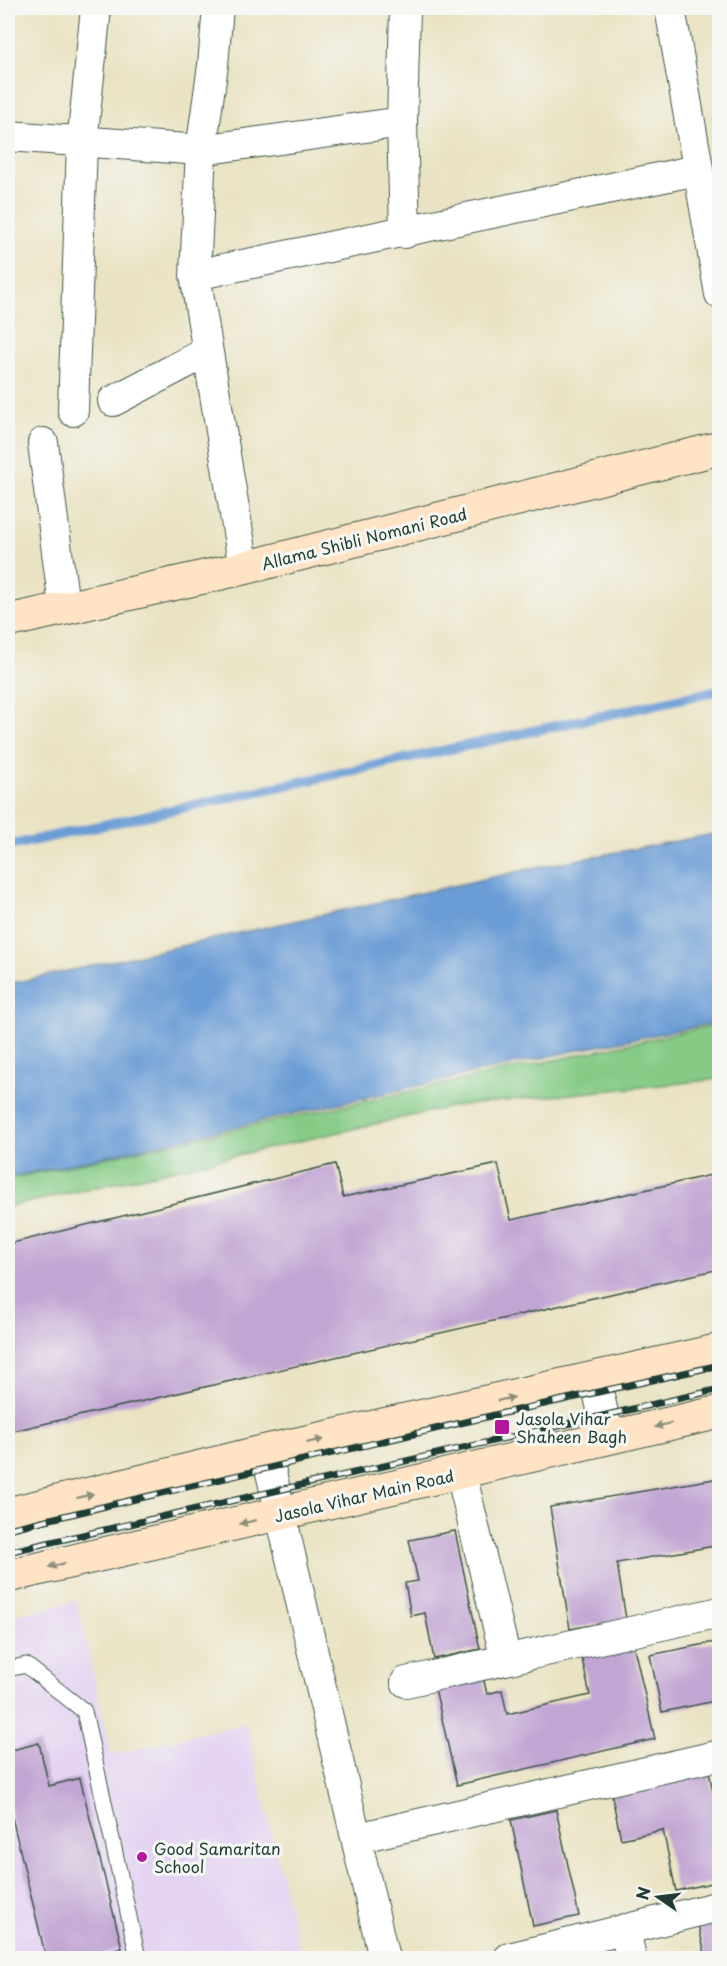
<svg xmlns="http://www.w3.org/2000/svg" width="727" height="1966" font-family="'Playpen Sans',sans-serif">
<rect width="100%" height="100%" fill="#f6f6f2"/>
<filter id="ink" filterUnits="userSpaceOnUse"><feTurbulence type="fractalNoise" baseFrequency=".0167" numOctaves="2"/><feDisplacementMap in="SourceGraphic" scale="12" xChannelSelector="R" yChannelSelector="G"/><feConvolveMatrix kernelMatrix="1 2 1 2 8 2 1 2 1" color-interpolation-filters="sRGB"/></filter>
<filter id="wash" filterUnits="userSpaceOnUse"><feTurbulence type="fractalNoise" baseFrequency=".008" numOctaves="4" result="noise"/><feDisplacementMap in="SourceGraphic" scale="24" xChannelSelector="R" yChannelSelector="G"/><feGaussianBlur stdDeviation="1.35" result="paint"/><feColorMatrix in="noise" values="0 0 0 0 0 0 0 0 0 0 0 0 0 0 0 0 0 1.4 0 .05"/><feComposite in="paint" operator="in"/></filter>
<g filter="url(#wash)">
<rect width="100%" height="100%" fill="#eae3c3"/>
<path fill="#e4d3f2" d="M76,1601L112,1755L246,1723L301,1958H8V1617Z"/>
<path fill="#85cb86" stroke="#52845d" stroke-width="1.5" d="M719,1024V1079L455,1106L8,1207V1179Z"/>
<path fill="#6b9cd5" stroke="#456c84" stroke-width="1.5" d="M719,833V1022L573,1051L8,1178V984L538,867Z"/>
<g fill="none" stroke-linecap="round" stroke-linejoin="round">
<path stroke="#6b9cd5" stroke-width="10" d="M8,846L720,690"/>
</g>
<g id="blocks">
<path fill="#c1a5d3" d="M335,1164L343,1197L498,1164L511,1220L720,1173V1269L8,1432V1244Z
M720,1478V1545L617,1563L626,1619L570,1629L550,1507Z
M455,1531L480,1649L434,1659L425,1613L411,1616L405,1583L418,1581L409,1540Z
M632,1639L655,1739L457,1785L434,1684L482,1673L487,1694L502,1690L507,1714L590,1695L580,1650Z
M720,1641V1700L662,1712L650,1655Z
M39,1743L49,1786L80,1778L122,1948L87,1958H46L10,1809H8V1751Z
M708,1767L720,1826V1881L676,1891L663,1830L621,1839L610,1787Z
M556,1810L579,1916L533,1926L511,1820Z
M720,1914V1958H706L697,1920Z
M602,1939L607,1958H533Z"/>
</g>
</g>
<g filter="url(#ink)">
<use href="#blocks" fill-opacity="0" stroke="#3d5649" stroke-width="1.5"/>
<g fill="none" stroke-linecap="round" stroke-linejoin="round">
<defs>
<path id="lane" d="M8,1669L26,1665L84,1711L138,1958"/>
<path id="street" d="M218,8L213,65L201,150L195,275L244,568
M405,8L402,122L405,233
M670,8L720,294
M8,136L201,150L402,122
M195,275L697,170
M113,401L207,352
M73,411L82,143L96,8
M43,443L64,606
M595,1379L609,1438
M266,1451L384,1958
M461,1473L506,1660
M406,1682L720,1612
M357,1838L720,1755
M625,1929L631,1958
M509,1958L720,1906"/>
<path id="secondary" d="M8,621L244,568L720,448
M8,1514L266,1451L720,1350
M8,1576L720,1412"/>
</defs>
<use href="#lane" stroke="#3d5649" stroke-width="17"/>
<use href="#street" stroke="#3d5649" stroke-width="32"/>
<use href="#secondary" stroke="#3d5649" stroke-width="35"/>
<use href="#lane" stroke="#fff" stroke-width="15"/>
<use href="#street" stroke="#fff" stroke-width="30"/>
<use href="#secondary" stroke="#fee4c5" stroke-width="33"/>
<defs>
<path id="rail" d="M8,1529L499,1414L720,1365
M8,1552L720,1389"/>
</defs>
<use href="#rail" stroke="#1f3d34" stroke-width="7"/>
<use href="#rail" stroke="#f6f6f2" stroke-width="4.5" stroke-dasharray="14" stroke-linecap="butt"/>
</g>
<defs><path id="oneway-solid" d="M-6-.8H1V-3.2L6.5 0L1 3.2V.8H-6Z" transform="scale(1.5)"/></defs>
<g fill="#8e907c">
<use href="#oneway-solid" transform="translate(506 1399) rotate(-12)"/>
<use href="#oneway-solid" transform="translate(663 1425) rotate(166)"/>
<use href="#oneway-solid" transform="translate(315 1441) rotate(-12)"/>
<use href="#oneway-solid" transform="translate(85 1496) rotate(-14)"/>
<use href="#oneway-solid" transform="translate(248 1522) rotate(167)"/>
<use href="#oneway-solid" transform="translate(57 1565) rotate(167)"/>
</g>
</g>
<g fill="#b5179e" stroke="#f6f6f2" stroke-width="2">
<rect x="494" y="1419" width="16" height="16" rx="3"/>
<circle cx="142" cy="1857" r="6"/>
</g>
<g text-anchor="middle" dominant-baseline="central" stroke-width="6" stroke-linejoin="round" paint-order="stroke">
<g font-size="16" fill="#1f3d34" stroke="#f6f6f2">
<text transform="translate(364 538) rotate(-14)">Allama Shibli Nomani Road</text>
<text transform="translate(364 1495) rotate(-13)">Jasola Vihar Main Road</text>
</g>
<g font-size="16" fill="#1f3d34" stroke="#f6f6f2" text-anchor="start">
<text x="516" y="1418">Jasola Vihar<tspan x="516" dy="18">Shaheen Bagh</tspan></text>
<text x="154" y="1848">Good Samaritan<tspan x="154" dy="18">School</tspan></text>
</g>
</g>
<rect width="727" height="1966" fill="none" stroke="#f6f6f2" stroke-width="30"/>
<g transform="translate(658 1897) rotate(284)" stroke="#f6f6f2" stroke-width="4.5" paint-order="stroke">
<path d="M0-4.5L10 22L0 15L-10 22Z" fill="#1f3d34"/>
<text y="-9" font-size="16" font-weight="bold" text-anchor="middle" fill="#1f3d34">N</text>
</g>
</svg>
